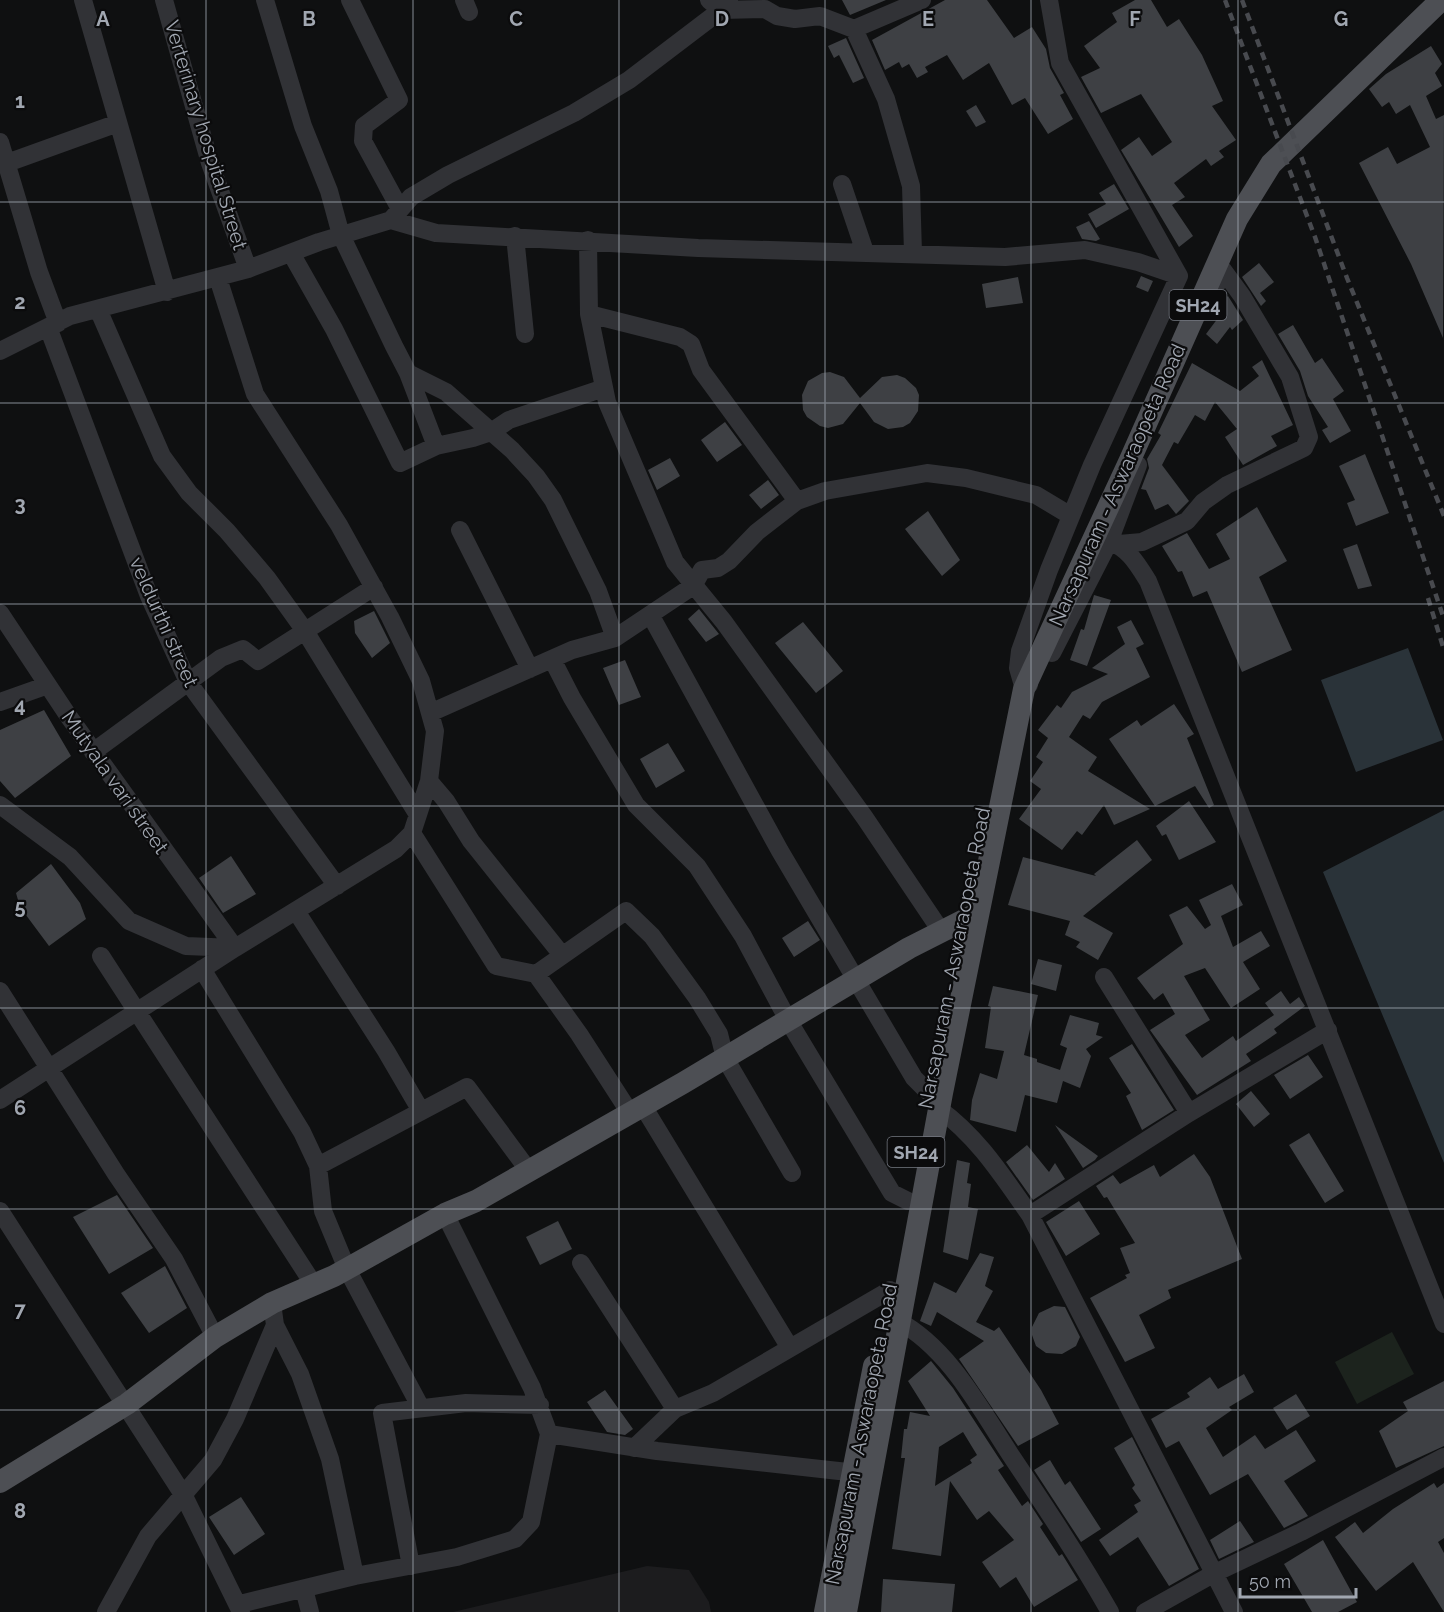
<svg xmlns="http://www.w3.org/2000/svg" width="1444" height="1612" font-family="Raleway,sans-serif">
<rect width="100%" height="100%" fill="#0f1011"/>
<path fill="#1c1c1e" d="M647,1566L689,1570L709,1602L711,1612H453Z"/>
<path fill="#1c231d" d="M1392,1332L1414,1374L1357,1404L1335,1362Z"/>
<path fill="#2a3339" d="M1408,648L1443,740L1356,772L1321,680Z
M1444,810V1163L1323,872Z"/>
<path fill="#3e4044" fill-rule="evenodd" d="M842,0H886L850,15Z
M945,0H987L1014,38L1032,27L1046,49L1050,68L1064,93L1060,95L1073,119L1048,134L1025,98L1012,105L989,63L963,80L947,55L925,67L928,72L917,78L909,64L902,68L899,62L885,70L872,40Z
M1135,0H1151L1167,27L1179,19L1202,55L1223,101L1212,106L1236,140L1219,151L1224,157L1211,166L1206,159L1174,183L1185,197L1172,205L1193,236L1179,247L1121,150L1139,137L1152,156L1172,142L1141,94L1101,113L1081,77L1100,68L1084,46L1117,22L1112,13Z
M846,38L864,78L853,83L839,55L834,58L828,46Z
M1431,46L1442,64L1435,73L1442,86L1426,96L1436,119L1444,115L1443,338L1411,264L1359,163L1388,147L1397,164L1430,147L1410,105L1396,114L1389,102L1382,107L1369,89L1386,74Z
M976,105L986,122L976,127L966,111Z
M1114,184L1129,209L1096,228L1088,214L1106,204L1099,193Z
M1089,221L1100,239L1096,241L1082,239L1076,227Z
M1259,263L1274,282L1260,293L1266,301L1261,306L1242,277Z
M1141,276L1153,281L1148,292L1136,287Z
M1018,277L1023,303L986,308L982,284Z
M1228,296L1243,320L1232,330L1230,327L1217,344L1206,334L1221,314L1216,307Z
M1293,325L1315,363L1322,358L1344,391L1333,399L1351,431L1330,443L1322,430L1328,427L1308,396L1300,371L1278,334Z
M1262,360L1293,425L1271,436L1277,446L1243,465L1225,437L1237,429L1215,402L1205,421L1195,415L1178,444L1174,442L1162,465L1189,501L1176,514L1168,504L1155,510L1146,490L1141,489L1149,468L1147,459L1161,435L1158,433L1192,363L1240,391L1259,376L1252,367Z
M830,372L844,377L860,398L882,377L897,375L905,378L916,388L919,395L918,411L910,423L903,427L888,429L874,422L860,403L843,424L828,428L820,426L807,417L803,410L802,395L808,381L822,373Z
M725,422L742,445L717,462L701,440Z
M1365,454L1389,513L1356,526L1347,503L1355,500L1339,466Z
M670,458L680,476L657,490L648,470Z
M768,480L779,495L761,509L749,495Z
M1257,507L1287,561L1259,577L1292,650L1242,672L1207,591L1193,597L1182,571L1178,572L1162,546L1187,533L1209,569L1230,559L1216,534Z
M928,511L960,560L942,576L905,529Z
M1357,544L1372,586L1358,589L1343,549Z
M1094,595L1111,600L1087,666L1070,660L1081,629L1084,630Z
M699,609L719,634L706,642L688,619Z
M374,611L390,643L372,658L355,633L354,621Z
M1131,620L1144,644L1136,648L1150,677L1102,702L1090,719L1083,715L1069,737L1097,757L1088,771L1150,809L1114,825L1104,805L1082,835L1077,831L1062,850L1019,819L1041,789L1030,781L1043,762L1036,757L1048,738L1038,730L1057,705L1061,708L1072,692L1108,674L1092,668L1125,644L1117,627Z
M803,622L843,671L816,693L775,643Z
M625,660L641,697L619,705L603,668Z
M1174,704L1194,734L1187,738L1214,805L1209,808L1195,786L1155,806L1109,739L1137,720L1141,726Z
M44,710L71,756L15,798L0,781V730Z
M668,743L685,771L656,788L640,759Z
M1189,801L1216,842L1179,860L1166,834L1162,836L1156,826Z
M1137,840L1152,860L1083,916L1113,933L1098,960L1076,947L1080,942L1065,935L1070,921L1008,905L1023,857L1096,876L1094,874Z
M231,856L256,894L223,913L199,878Z
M51,864L80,903L86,919L49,946L20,907L16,893Z
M1232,884L1243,905L1221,916L1233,947L1261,931L1270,946L1243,962L1260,989L1231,1008L1205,968L1184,976L1210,1020L1185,1035L1202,1058L1233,1036L1236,1041L1274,1015L1265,1003L1281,991L1290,1004L1299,997L1305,1006L1274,1029L1277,1033L1246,1054L1251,1061L1197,1095L1150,1030L1175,1014L1163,993L1154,1000L1137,978L1183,944L1169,915L1187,906L1205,929L1211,925L1199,900Z
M808,921L820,940L794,957L782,938Z
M1038,959L1062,965L1056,991L1031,984Z
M993,986L1038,995L1024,1055L1037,1059V1062L1060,1070L1067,1048L1060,1045L1070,1015L1099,1023L1096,1035L1103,1037L1086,1049L1091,1056L1080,1088L1063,1081L1057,1103L1025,1095L1016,1132L970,1120L972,1100L980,1073L997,1079L1004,1051L985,1048L991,1007L988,1006Z
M1132,1044L1174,1110L1142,1130L1126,1096L1131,1093L1109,1058Z
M1308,1055L1323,1077L1290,1099L1274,1075Z
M1251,1091L1270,1114L1254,1127L1236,1104Z
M1055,1125L1098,1156L1095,1160L1083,1168Z
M1309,1133L1344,1191L1325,1203L1289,1145Z
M1027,1145L1049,1172L1055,1163L1065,1179L1033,1200L1006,1162Z
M1194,1154L1210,1177L1242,1259L1168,1290L1171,1298L1139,1315L1155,1348L1125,1362L1090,1298L1127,1278L1125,1275L1130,1273L1120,1248L1135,1243L1107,1197L1104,1198L1096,1186L1113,1175L1120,1184L1154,1165L1160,1177Z
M957,1160L970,1163L967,1183L971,1184L968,1207L978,1209L968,1260L943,1252Z
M117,1195L153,1248L109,1274L73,1217Z
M1079,1201L1100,1234L1066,1256L1046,1222Z
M558,1221L572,1249L540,1265L526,1237Z
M980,1253L994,1257L985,1286L993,1291L976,1322L994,1331L999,1327L1041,1390L1059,1424L1018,1446L959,1359L984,1341L937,1312L931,1326L920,1321L934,1282L956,1293Z
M165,1266L187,1308L149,1333L121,1293Z
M1054,1306L1065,1307L1080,1337L1076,1346L1062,1354L1046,1353L1036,1346L1032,1335V1327L1039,1313Z
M931,1361L953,1388L1004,1466L998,1470L1022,1506L1028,1501L1043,1524L1040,1527L1059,1556L1062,1554L1078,1580L1034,1607L1016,1577L1000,1588L982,1562L1014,1540L989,1511L977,1520L950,1481L941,1556L892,1549L905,1458H901L904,1429H907L910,1412L930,1416L908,1381ZM963,1432L977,1455L970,1460L972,1463L935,1486L939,1447Z
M1244,1374L1254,1392L1229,1407L1232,1410L1206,1428L1223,1457L1255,1435L1265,1449L1296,1430L1316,1461L1284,1481L1308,1516L1284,1528L1248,1474L1210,1495L1179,1441L1166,1448L1151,1419L1190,1397L1187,1393L1210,1377L1218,1389Z
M1444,1381V1446L1396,1468L1379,1431L1408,1411L1403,1402Z
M605,1390L633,1429L625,1435L607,1432L587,1402Z
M1296,1394L1310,1416L1287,1430L1273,1408Z
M1132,1437L1199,1569L1169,1586L1138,1537L1110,1556L1099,1540L1138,1512L1134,1505L1141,1501L1132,1488L1135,1485L1114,1448Z
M1050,1460L1065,1485L1070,1481L1101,1529L1081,1542L1034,1470Z
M1434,1483L1437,1488L1444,1483V1538L1438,1542L1444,1553V1612L1413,1562L1376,1591L1335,1537L1355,1522L1363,1533L1393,1509Z
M241,1497L265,1534L234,1555L209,1517Z
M1240,1521L1254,1542L1219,1559L1210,1540Z
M1323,1540L1357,1602L1338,1612H1312L1284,1564Z
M883,1579L955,1584L952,1612H881Z"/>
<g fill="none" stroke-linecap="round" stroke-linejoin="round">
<path stroke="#313236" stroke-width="18" d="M83,0L167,292
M164,0L210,163L248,269
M265,0L303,126L329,191L341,235L394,346L408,373L446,392L512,450L536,476L553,500L598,591L615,638
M350,0L399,100L364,126L363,141L400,209
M464,0L469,12
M709,0L721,10L765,9L777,16L795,19L820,16L854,29L922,0
M1049,0L1060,63L1179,276
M854,29L886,99L911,186L913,253
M0,142L39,272L58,323
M7,163L118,123
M842,184L865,252
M391,220L436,233L698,248L1005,257L1085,250L1138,262L1179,276
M515,236L525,334
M588,240L589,314L607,402L675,562L724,622L865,818L941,931
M291,253L334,329L400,463L436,446L473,438L491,432L509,420L604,388
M98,309L162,456L189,493L227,531L267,578L305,631L418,815
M589,314L680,337L691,344L701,370L797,501
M48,327L149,596L188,682L337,886
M0,351L70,316L248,269L319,242L391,220L411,197L448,175L574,113L629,80L721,10L729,0
M408,373L436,446
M460,530L530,669
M1109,542L1138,465
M1119,544L1142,542L1187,521L1203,502L1227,485L1304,448L1309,437L1290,377L1242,296L1223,270L1215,288
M0,613L69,717L235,948
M651,616L780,851L914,1078L927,1091
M1052,653L1109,542C1128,547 1138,565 1148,581L1444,1324
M552,659L572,698L636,805L697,866L743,936L788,1020L892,1193L908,1201
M1029,685L1024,689L1018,668L1020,651L1049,570L1092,465L1179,276
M0,702L48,685
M430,713L572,650L615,638L693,586L702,570L718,568L729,561L757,532L797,501L825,491L927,473L966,478L1036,495L1071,516
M93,752L221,658L243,649L258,661L374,587
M429,781L446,801L471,841L562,955
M0,805L70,857L129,921L186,946L235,948
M412,833L496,966L536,974
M296,911L386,1051L421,1111
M101,956L314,1285
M202,969L302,1132L318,1166L323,1211L347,1269L421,1408
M1104,977L1189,1113
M0,991L116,1174L174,1259L215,1337
M0,1100L235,948L396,849L412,833L429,781L435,731L421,681L390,617L339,525L255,394L218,278
M643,1106L790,1348
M939,1109C978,1137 1003,1177 1030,1215L1234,1612
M630,1113L579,1034L536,974L626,911L652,936L697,998L719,1034L725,1058L792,1173
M318,1166L467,1087L529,1171
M0,1211L184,1496L241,1612
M1030,1215L1189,1113L1328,1030
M581,1263L675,1409
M898,1321C949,1348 981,1410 1012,1457C1046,1508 1080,1559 1110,1612
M275,1325L300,1374L330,1459L355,1576
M549,1434L657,1451L866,1474
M634,1448L675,1409L713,1393L890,1290
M411,1566L382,1413L466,1403L540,1405
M304,1589L310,1612
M240,1604L355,1576L457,1557L515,1539L531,1522L549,1434L532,1388L445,1214
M106,1612L148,1536L213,1460L235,1419L275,1325L272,1303
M1145,1612L1215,1573L1301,1532L1444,1457"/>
<path stroke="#4d4f54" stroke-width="22" d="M0,1482L127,1404L215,1337L272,1303L334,1276L445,1214L476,1201L683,1083L909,948L976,914
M825,1612L874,1366
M846,1612L942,1093L1024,689L1130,460L1237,219L1271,164L1441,0"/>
<path stroke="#484a4f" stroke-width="4.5" stroke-dasharray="8 6" stroke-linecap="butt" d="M1225,0L1315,237L1444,619
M1242,0L1347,278L1444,516
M1428,598L1444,650"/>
</g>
<path fill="none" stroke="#a1a7b1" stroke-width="1.5" stroke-opacity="0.55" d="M206,0V1612M413,0V1612M619,0V1612M825,0V1612M1031,0V1612M1238,0V1612M0,202H1444M0,403H1444M0,604H1444M0,806H1444M0,1008H1444M0,1209H1444M0,1410H1444"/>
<g text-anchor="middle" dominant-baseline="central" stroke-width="4.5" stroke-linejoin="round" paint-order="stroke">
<g fill="#0b0b0c" stroke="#747880" stroke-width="1.5">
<rect x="1169.5" y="290" width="57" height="30" rx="4.5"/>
<rect x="887.5" y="1137" width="57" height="30" rx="4.5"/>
</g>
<g font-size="18" font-weight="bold" fill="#a1a7b1">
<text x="1198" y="305">SH24</text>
<text x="916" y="1152">SH24</text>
</g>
<g font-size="20" fill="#a1a7b1" stroke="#0b0b0c">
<text transform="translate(206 135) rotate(73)">Verterinary hospital Street</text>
<text transform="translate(1117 485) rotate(-66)">Narsapuram - Aswaraopeta Road</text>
<text transform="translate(164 622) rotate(66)">veldurthi street</text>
<text transform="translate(115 782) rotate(55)">Mutyala vari street</text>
<text transform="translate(954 958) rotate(-79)">Narsapuram - Aswaraopeta Road</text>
<text transform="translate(861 1434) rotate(-79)">Narsapuram - Aswaraopeta Road</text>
</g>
</g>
<g font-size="20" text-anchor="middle" font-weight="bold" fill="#a1a7b1" stroke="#0b0b0c" stroke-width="4.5" stroke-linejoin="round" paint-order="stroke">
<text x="103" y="26">A</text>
<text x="309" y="26">B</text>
<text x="516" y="26">C</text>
<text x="722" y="26">D</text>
<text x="928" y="26">E</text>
<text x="1135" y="26">F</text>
<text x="1341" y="26">G</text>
<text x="20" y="108">1</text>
<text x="20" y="309">2</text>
<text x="20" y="511">3</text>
<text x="20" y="712">4</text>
<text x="20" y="914">5</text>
<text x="20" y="1115">6</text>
<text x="20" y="1317">7</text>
<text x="20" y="1518">8</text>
</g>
<path d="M1240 1588v9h116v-9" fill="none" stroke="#a1a7b1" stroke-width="3"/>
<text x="1249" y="1588" font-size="18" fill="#a1a7b1" stroke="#0b0b0c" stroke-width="4.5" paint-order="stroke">50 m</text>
</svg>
